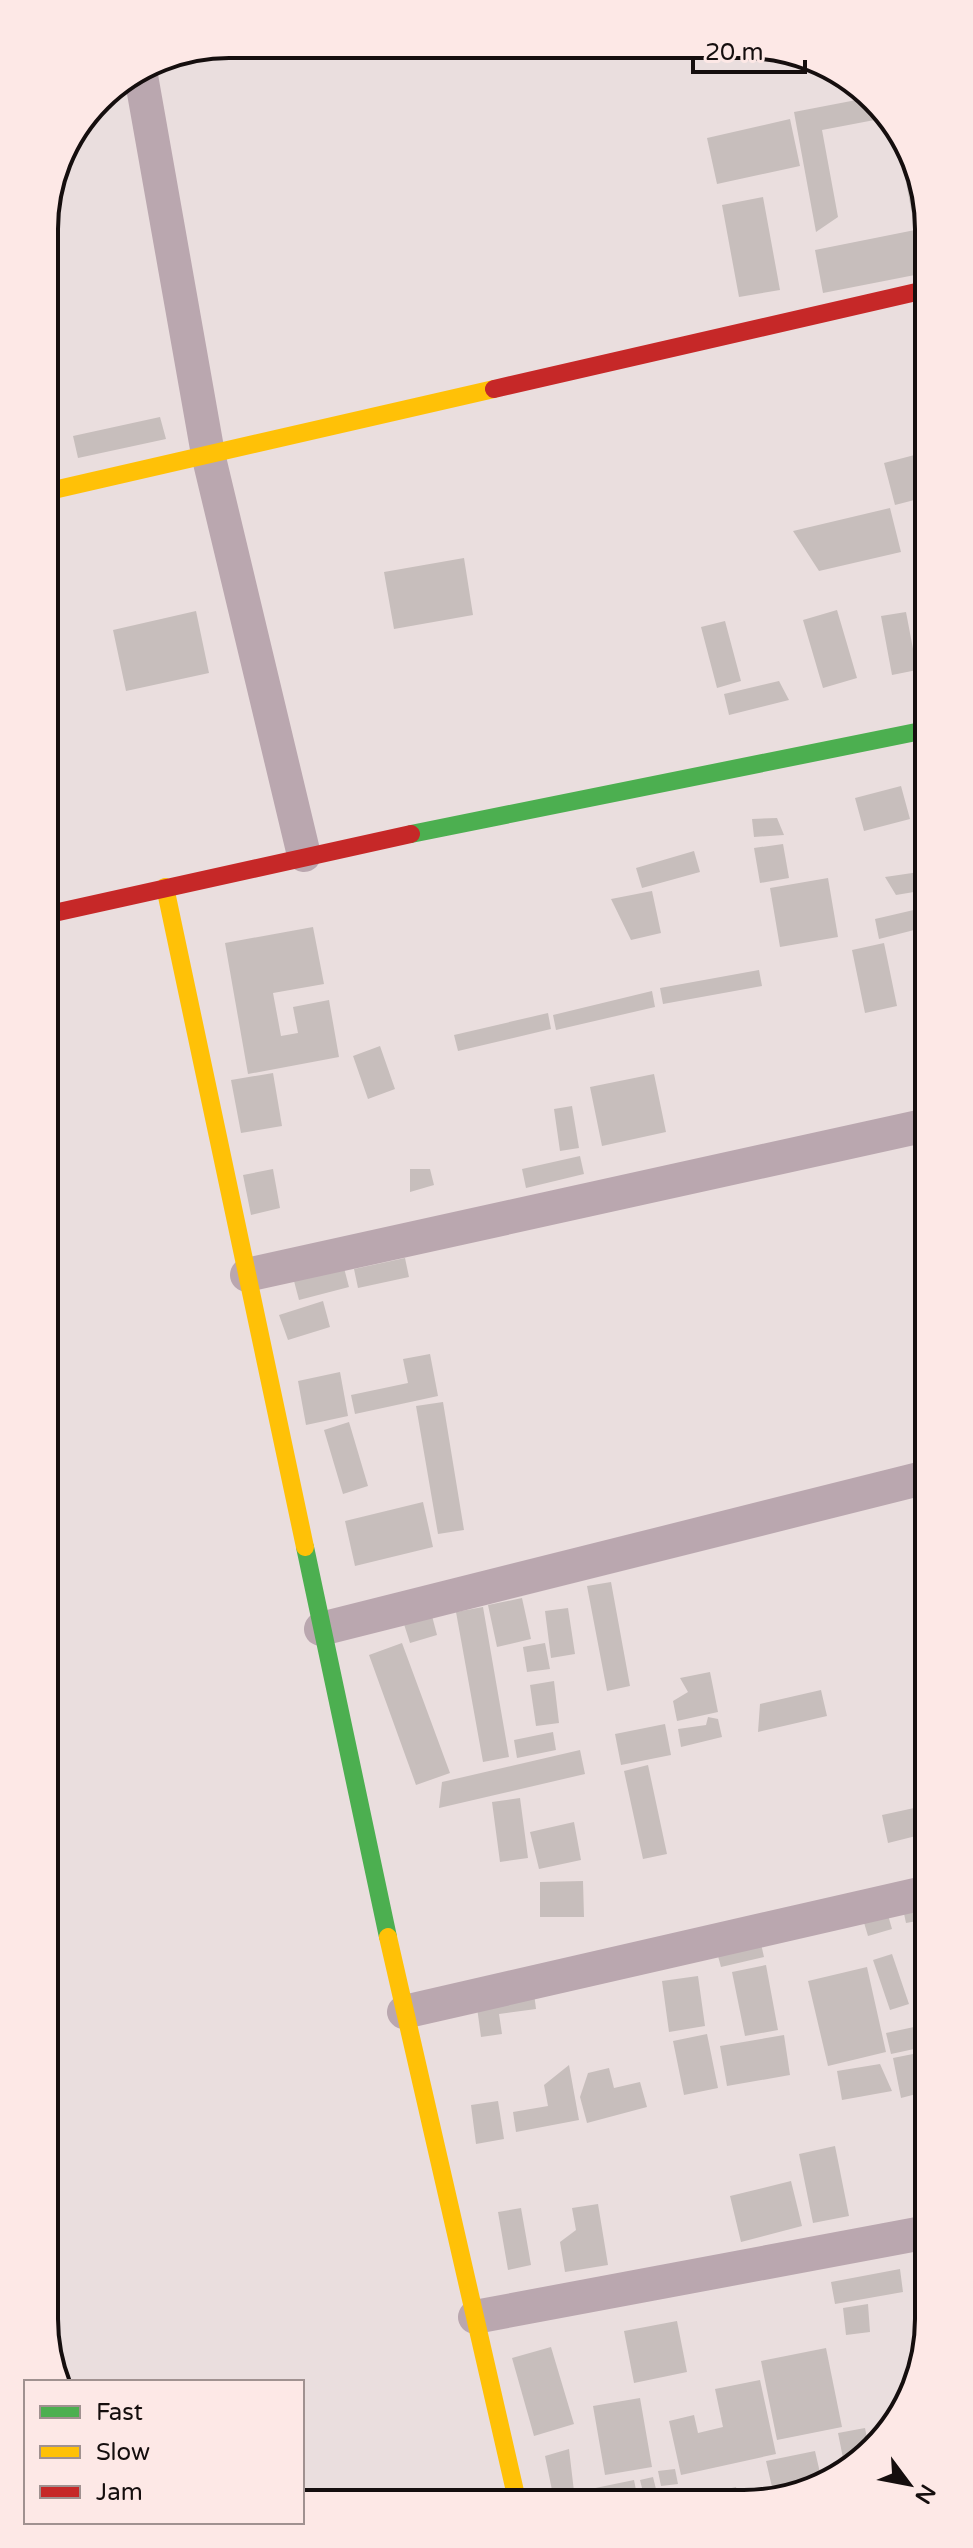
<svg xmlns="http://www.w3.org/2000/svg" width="973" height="2548" viewBox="0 0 973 2548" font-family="'Varela Round',sans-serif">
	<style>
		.building { fill: #c7bebc }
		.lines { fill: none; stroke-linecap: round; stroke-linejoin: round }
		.street { stroke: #baa7af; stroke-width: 34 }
		.fast { stroke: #4caf50; stroke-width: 18 }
		.slow { stroke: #ffc107; stroke-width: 18 }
		.jam { stroke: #c62828; stroke-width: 18 }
		.rim { fill: none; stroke: #150e0e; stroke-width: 4 }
	</style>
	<rect width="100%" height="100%" fill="#eadede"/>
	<path class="building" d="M872 97 885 118 822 130 838 217 816 232 794 112Z
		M790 119 800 166 717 184 707 138Z
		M899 145 925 193V273L823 293 815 250 915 230Z
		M763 197 780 290 739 297 722 205Z
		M45 366 58 425 45 428Z
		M160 417 166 439 78 458 73 436Z
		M926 452V497L895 505 884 463Z
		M890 508 901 552 819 571 793 531Z
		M464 558 473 615 394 629 384 572Z
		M837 610 857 678 823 688 803 620Z
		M196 611 209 673 126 691 113 630Z
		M906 612 917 670 892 675 881 616Z
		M725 621 741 681 717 688 701 627Z
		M779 681 789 700 729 715 724 694Z
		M901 786 910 819 864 831 855 798Z
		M777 818 784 835 754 837 752 819Z
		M783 844 789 878 760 883 754 848Z
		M694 851 700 872 642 888 636 868Z
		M926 871V890L896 895 885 877Z
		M828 878 838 937 780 947 770 888Z
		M652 891 661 933 631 940 611 899Z
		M918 909 922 928 879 939 875 919Z
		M313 927 324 984 273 993 281 1036 298 1033 293 1007 329 1000 339 1057 248 1074 225 943Z
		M884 943 897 1006 865 1013 852 950Z
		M759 970 762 986 663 1004 660 988Z
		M652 991 655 1007 556 1030 553 1015Z
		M548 1013 551 1029 458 1051 454 1035Z
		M380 1046 395 1089 368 1099 353 1056Z
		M273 1073 282 1126 241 1133 231 1080Z
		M654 1074 666 1132 602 1146 590 1087Z
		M572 1106 579 1148 560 1151 554 1109Z
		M580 1156 584 1174 526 1188 522 1169Z
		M273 1169 280 1208 251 1215 243 1175Z
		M410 1169H430L434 1185 410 1192Z
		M405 1258 409 1277 358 1288 354 1269Z
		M344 1268 349 1287 299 1300 294 1281Z
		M323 1301 330 1327 288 1340 279 1315Z
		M430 1354 438 1396 355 1414 351 1395 408 1383 403 1359Z
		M340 1372 348 1416 306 1425 298 1381Z
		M443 1402 464 1530 438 1534 416 1406Z
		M349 1422 368 1486 343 1494 324 1430Z
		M423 1502 433 1547 355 1566 345 1521Z
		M611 1582 630 1686 607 1691 587 1586Z
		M522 1598 531 1639 497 1647 488 1605Z
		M483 1607 509 1757 483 1762 456 1612Z
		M568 1608 575 1654 551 1658 545 1611Z
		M431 1612 437 1635 410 1643 403 1621Z
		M402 1643 450 1773 416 1785 369 1655Z
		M545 1643 550 1669 527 1672 523 1647Z
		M710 1672 718 1712 677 1721 673 1701 688 1692 680 1678Z
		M554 1681 559 1723 536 1726 530 1685Z
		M821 1690 827 1716 758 1732 760 1704Z
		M708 1717 718 1719 722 1737 681 1747 678 1729 706 1725Z
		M665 1724 671 1755 621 1765 615 1734Z
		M553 1732 556 1750 517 1758 514 1740Z
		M580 1750 585 1774 439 1808 442 1782Z
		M648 1765 667 1854 643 1859 624 1771Z
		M520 1798 528 1858 500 1862 492 1802Z
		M928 1805V1833L888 1843 882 1815Z
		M574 1822 581 1860 539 1869 530 1832Z
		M583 1881 584 1917H540V1882Z
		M928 1898V1919L906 1923 902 1904Z
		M886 1908 892 1929 868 1936 862 1916Z
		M759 1935 764 1957 721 1967 715 1945Z
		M892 1954 909 2004 890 2010 873 1960Z
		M766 1965 778 2030 745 2036 732 1972Z
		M867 1967 886 2052 828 2066 808 1981Z
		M698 1976 705 2026 669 2032 662 1981Z
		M534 1993 536 2009 499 2014 502 2034 481 2037 476 2000Z
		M928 2024V2046L891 2054 886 2033Z
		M707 2034 718 2088 684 2095 673 2041Z
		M784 2035 790 2075 727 2086 720 2046Z
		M928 2051V2091L901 2098 893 2058Z
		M880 2064 892 2091 842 2100 837 2071Z
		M569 2065 579 2120 516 2132 513 2112 548 2106 544 2085Z
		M609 2068 614 2088 640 2082 647 2107 587 2123 580 2097 588 2073Z
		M498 2101 504 2139 476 2144 471 2105Z
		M835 2146 849 2216 813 2223 799 2154Z
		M928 2159V2195L924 2196 916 2162Z
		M791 2181 802 2226 741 2242 730 2196Z
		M598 2204 608 2265 565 2272 560 2242 576 2230 572 2208Z
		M521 2208 531 2265 508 2270 498 2212Z
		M900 2269 903 2292 835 2304 831 2282Z
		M868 2304 870 2332 846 2335 843 2308Z
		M929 2307V2330L924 2342 918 2309Z
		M677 2321 687 2372 634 2383 624 2331Z
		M551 2347 574 2424 534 2436 512 2358Z
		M826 2348 842 2427 777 2440 761 2361Z
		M760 2380 776 2454 681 2475 669 2421 694 2415 698 2433 723 2427 715 2389Z
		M640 2398 652 2467 605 2475 593 2406Z
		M865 2428 869 2449 844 2463 838 2433Z
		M569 2449 575 2500H554L545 2456Z
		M815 2451 821 2477 775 2500 766 2461Z
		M675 2469 678 2484 661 2486 658 2471Z
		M653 2477 656 2489 643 2492 640 2480Z
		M634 2480 638 2500H578L576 2492Z
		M736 2487 739 2500H683V2499Z"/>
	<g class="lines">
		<path class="street" d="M140 70 208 454 304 855
			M247 1275 927 1125
			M321 1629 927 1477
			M404 2012 928 1892
			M475 2317 928 2232"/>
		<path class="fast" d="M411 834 926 730
			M305 1547 388 1937"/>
		<path class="slow" d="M45 492 494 389
			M165 887 305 1547
			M388 1937 517 2500"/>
		<path class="jam" d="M494 389 925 290
			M45 915 411 834"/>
	</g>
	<path d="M0 0H973V2548H0ZM229 58H744A171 171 0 0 1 915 229V2319A171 171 0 0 1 744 2490H229A171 171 0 0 1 58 2319V229A171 171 0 0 1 229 58Z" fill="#fde8e6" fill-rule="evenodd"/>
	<path class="rim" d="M229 58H744A171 171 0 0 1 915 229V2319A171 171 0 0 1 744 2490H229A171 171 0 0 1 58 2319V229A171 171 0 0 1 229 58Z"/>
	<rect x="24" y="2380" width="280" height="144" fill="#fde8e6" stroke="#a09190" stroke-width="2"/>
	<rect x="40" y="2406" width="40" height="12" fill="#4caf50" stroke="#a09190" stroke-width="2"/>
	<text x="96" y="2420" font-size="24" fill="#150e0e">Fast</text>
	<rect x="40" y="2446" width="40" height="12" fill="#ffc107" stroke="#a09190" stroke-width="2"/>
	<text x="96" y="2460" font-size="24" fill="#150e0e">Slow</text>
	<rect x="40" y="2486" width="40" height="12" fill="#c62828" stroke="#a09190" stroke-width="2"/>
	<text x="96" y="2500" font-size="24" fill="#150e0e">Jam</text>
	<g transform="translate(909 2484) rotate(122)" stroke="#fde8e6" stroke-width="6" paint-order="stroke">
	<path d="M0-6L14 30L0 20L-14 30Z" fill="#150e0e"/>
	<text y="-12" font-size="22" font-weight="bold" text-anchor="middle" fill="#150e0e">N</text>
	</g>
	<path d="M693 60v12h112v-12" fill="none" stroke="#150e0e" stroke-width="4"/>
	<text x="705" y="60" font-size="24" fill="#150e0e" stroke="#fde8e6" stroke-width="6" paint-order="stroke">20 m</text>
</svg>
